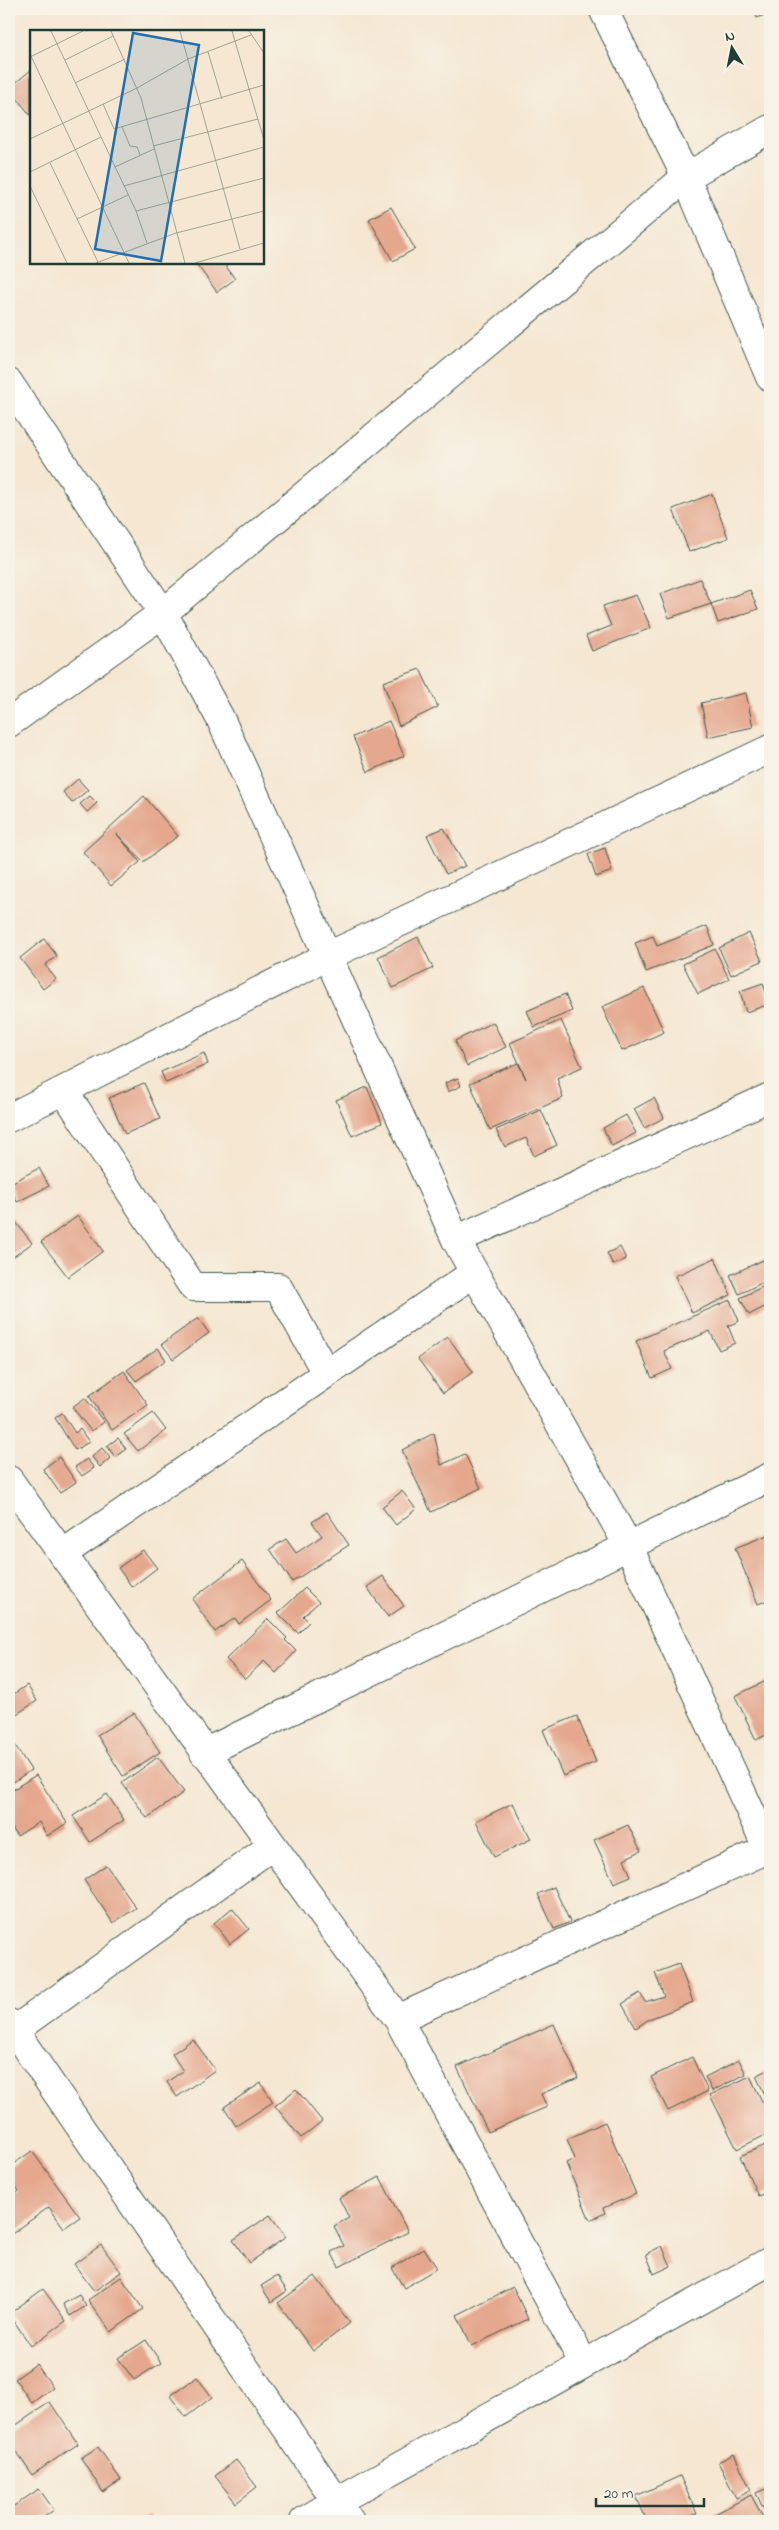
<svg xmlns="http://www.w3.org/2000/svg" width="779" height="2530" viewBox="0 0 779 2530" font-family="'Indie Flower',sans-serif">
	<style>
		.building { fill: #e5a88e }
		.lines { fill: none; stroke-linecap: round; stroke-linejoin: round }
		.minor-casing { stroke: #3f564c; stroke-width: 30 }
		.minor { stroke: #fff; stroke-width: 28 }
		.inset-road { fill: none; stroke: #9fa393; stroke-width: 1 }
		.view { fill: #1f6fb2; fill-opacity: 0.15; stroke: #1f6fb2; stroke-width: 2.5 }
		.inset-edge { fill: none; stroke: #1f3d34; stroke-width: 2.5 }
	</style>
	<rect width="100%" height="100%" fill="#f7f3e8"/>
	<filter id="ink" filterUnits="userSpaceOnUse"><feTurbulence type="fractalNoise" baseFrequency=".02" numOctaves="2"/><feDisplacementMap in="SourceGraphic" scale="10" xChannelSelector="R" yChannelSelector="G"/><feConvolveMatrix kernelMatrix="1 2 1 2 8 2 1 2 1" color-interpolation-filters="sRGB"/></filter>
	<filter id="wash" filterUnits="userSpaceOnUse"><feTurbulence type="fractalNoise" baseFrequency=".0096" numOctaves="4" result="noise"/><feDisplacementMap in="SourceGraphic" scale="20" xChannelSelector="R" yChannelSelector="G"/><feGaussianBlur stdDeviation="1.12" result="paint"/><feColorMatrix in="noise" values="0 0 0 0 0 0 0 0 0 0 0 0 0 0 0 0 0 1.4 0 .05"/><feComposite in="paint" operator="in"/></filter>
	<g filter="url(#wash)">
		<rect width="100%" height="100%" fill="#f5e7d2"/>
		<g id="blocks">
			<path class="building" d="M753 9H770V13L757 18Z
				M31 70V116L9 88Z
				M391 207 415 249 393 261 369 219Z
				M195 262H223L235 279 217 292Z
				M712 494 728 538 689 552 673 509Z
				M700 579 711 604 669 618 660 594Z
				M750 590 758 609 718 623 711 604Z
				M636 595 651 628 592 651 586 636 611 626 603 606Z
				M420 669 438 707 399 726 383 682Z
				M746 693 753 727 708 737 701 703Z
				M389 721 404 756 368 772 353 737Z
				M78 779 88 790 72 803 63 792Z
				M90 796 97 803 87 812 80 804Z
				M144 796 178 836 143 862 117 834 140 862 111 886 83 852Z
				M444 828 465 866 446 874 427 835Z
				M605 848 612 871 596 877 588 854Z
				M707 926 714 945 646 972 635 943 653 936 657 946Z
				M749 933 762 961 731 975 719 948Z
				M418 937 433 968 393 988 378 957Z
				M44 939 57 956 45 965 56 979 43 989 20 958Z
				M715 949 729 979 698 994 683 964Z
				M763 983 770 1004 746 1012 740 991Z
				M644 988 664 1032 622 1051 602 1007Z
				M565 994 572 1011 534 1027 527 1011Z
				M561 1020 582 1067 557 1078 563 1098 490 1130 470 1083 518 1063 526 1079 510 1043Z
				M493 1022 506 1047 467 1066 455 1041Z
				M204 1053 208 1064 166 1083 161 1072Z
				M458 1078 461 1086 448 1092 445 1083Z
				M144 1083 160 1119 125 1134 109 1098Z
				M367 1087 382 1123 352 1136 336 1100Z
				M654 1098 664 1118 644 1128 634 1109Z
				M541 1110 557 1145 534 1156 526 1138 505 1147 496 1130Z
				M626 1115 636 1133 612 1146 603 1128Z
				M39 1168 49 1186 17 1202 9 1184Z
				M9 1213 32 1243 9 1260Z
				M78 1216 103 1251 68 1277 41 1242Z
				M620 1247 626 1259 613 1265 607 1253Z
				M770 1257V1279L739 1294 730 1275Z
				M715 1258 731 1295 692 1313 675 1276Z
				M770 1283V1304L749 1315 740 1298Z
				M730 1300 739 1321 728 1326 735 1343 719 1350 710 1331 664 1351 672 1369 652 1378 636 1341Z
				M198 1318 209 1333 173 1359 162 1344Z
				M448 1337 473 1372 443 1393 418 1359Z
				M158 1348 166 1360 136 1381 127 1370Z
				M124 1371 148 1405 112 1430 89 1396Z
				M85 1398 104 1422 91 1431 72 1407Z
				M62 1413 75 1433 80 1429 89 1442 75 1450 55 1418Z
				M153 1413 166 1430 138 1451 124 1434Z
				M434 1433 441 1465 465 1454 481 1488 431 1512 402 1450Z
				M118 1438 126 1449 115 1457 107 1446Z
				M102 1448 110 1458 100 1467 92 1457Z
				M59 1457 76 1482 60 1493 43 1469Z
				M87 1459 94 1468 82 1476 75 1467Z
				M402 1491 416 1509 396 1525 382 1507Z
				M327 1512 349 1545 292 1582 270 1549 286 1539 296 1553 322 1536 312 1522Z
				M770 1534V1599L758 1604 735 1548Z
				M143 1550 157 1568 132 1587 118 1568Z
				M242 1561 271 1600 239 1624 235 1618 215 1632 192 1599Z
				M383 1576 404 1606 388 1617 367 1587Z
				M305 1588 319 1602 303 1616 309 1622 298 1633 278 1613Z
				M268 1619 287 1638 285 1640 296 1651 276 1673 264 1661 245 1679 226 1659Z
				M770 1679V1733L756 1740 735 1696Z
				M27 1685 37 1701 9 1719V1697Z
				M134 1713 160 1752 123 1776 97 1735Z
				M577 1716 596 1762 563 1776 543 1730Z
				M9 1736 31 1770 9 1785Z
				M158 1757 184 1792 147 1818 122 1783Z
				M36 1775 67 1823 47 1836 39 1822 17 1836 9 1823V1792Z
				M107 1794 124 1820 90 1842 73 1816Z
				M513 1803 531 1839 494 1857 476 1821Z
				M628 1825 641 1851 624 1859 631 1876 614 1883 594 1840Z
				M106 1865 136 1908 113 1923 84 1880Z
				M554 1887 570 1922 554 1929 538 1894Z
				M232 1908 249 1929 230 1944 214 1923Z
				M679 1964 693 2002 649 2019 636 2028 622 2004 640 1993 645 2002 664 1996 655 1973Z
				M554 2024 578 2078 541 2094 547 2107 488 2132 457 2067Z
				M193 2039 215 2070 177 2097 167 2082 183 2071 172 2054Z
				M692 2057 708 2091 668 2111 651 2077Z
				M739 2060 746 2074 712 2091 705 2077Z
				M770 2069V2103H769L756 2076Z
				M750 2076 770 2118V2133L737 2149 710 2095Z
				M261 2083 273 2102 236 2126 224 2107Z
				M296 2089 322 2121 301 2138 275 2106Z
				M605 2122 636 2194 603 2208 605 2213 590 2220 566 2163 575 2159 567 2139Z
				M770 2143V2191L758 2196 740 2156Z
				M32 2151 80 2217 64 2228 49 2207 9 2236V2198L19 2191 9 2176V2167Z
				M380 2177 408 2232 339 2267 331 2252 344 2246 334 2226 349 2218 339 2198Z
				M270 2215 286 2237 249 2263 233 2240Z
				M101 2245 121 2272 94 2291 74 2264Z
				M662 2246 671 2266 654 2274 646 2254Z
				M424 2248 437 2268 404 2288 392 2268Z
				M277 2276 287 2291 271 2302 261 2286Z
				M315 2276 350 2323 313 2351 278 2303Z
				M121 2277 143 2309 111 2332 88 2300Z
				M513 2287 528 2319 472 2346 457 2315Z
				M43 2289 66 2321 31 2346 9 2314Z
				M79 2295 86 2306 70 2316 63 2304Z
				M146 2340 161 2363 134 2380 118 2358Z
				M36 2364 53 2387 32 2403 15 2379Z
				M197 2377 212 2397 186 2417 170 2396Z
				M50 2402 78 2444 32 2475 9 2441V2430Z
				M98 2447 121 2480 103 2492 81 2458Z
				M734 2454 751 2490 736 2498 718 2462Z
				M236 2460 257 2487 236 2503 215 2476Z
				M680 2476 697 2514 679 2521H647L636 2496Z
				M770 2487V2521H769L756 2493Z
				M39 2489 54 2510 38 2521H9V2509Z
				M751 2495 765 2521H714L711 2516Z
				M147 2516 151 2521H139Z"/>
		</g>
	</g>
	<g filter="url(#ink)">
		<use href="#blocks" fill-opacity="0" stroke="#3f564c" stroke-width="1"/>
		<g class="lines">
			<defs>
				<path id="minor" d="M603 9 686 177 770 377
					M9 383 163 613 220 718 456 1240 628 1545 770 1854
					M9 723 163 613 686 177 770 129
					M64 1091 193 1287H278L326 1373
					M9 1118 328 956 770 749
					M456 1240 770 1097
					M9 1480 398 2019 584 2364
					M62 1554 474 1273
					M204 1753 770 1477
					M398 2019 770 1848
					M9 2023 350 2521
					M9 2034 272 1846
					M304 2521 337 2501 770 2261"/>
			</defs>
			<use href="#minor" class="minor-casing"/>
			<use href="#minor" class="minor"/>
		</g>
	</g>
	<g transform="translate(30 30)">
		<rect width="234" height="234" fill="#f5e7d2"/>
		<path class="inset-road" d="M21 1 106 181 117 213M81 1 111 68 155 233M150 1 210 219M202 1 234 110M219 1 234 23M178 22 192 69M0 24 99 233M0 27 53 1M35 30 83 6M45 53 95 29M73 74 84 99 234 55M92 97 100 116 107 117 110 125M0 109 107 58 158 29 221 5M123 116 228 89M20 133 68 232M85 137 124 119M0 142 71 107M0 156 37 233M94 156 234 117M106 181 234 148M47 189 98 165M66 233 146 203 234 181M165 233 234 213"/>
		<path class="view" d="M103 3 169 15 131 231 65 219Z"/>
		<rect width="234" height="234" class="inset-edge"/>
	</g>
	<rect width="779" height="2530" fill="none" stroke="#f7f3e8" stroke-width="30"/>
	<g transform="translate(732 48) rotate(350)" stroke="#f7f3e8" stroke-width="4" paint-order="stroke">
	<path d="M0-4L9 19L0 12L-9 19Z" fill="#1f3d34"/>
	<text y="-8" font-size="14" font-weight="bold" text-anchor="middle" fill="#1f3d34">N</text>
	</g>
	<path d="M596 2498v8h108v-8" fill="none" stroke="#1f3d34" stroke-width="2.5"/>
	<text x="604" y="2498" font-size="15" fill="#1f3d34" stroke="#f7f3e8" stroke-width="4" paint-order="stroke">20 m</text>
</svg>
